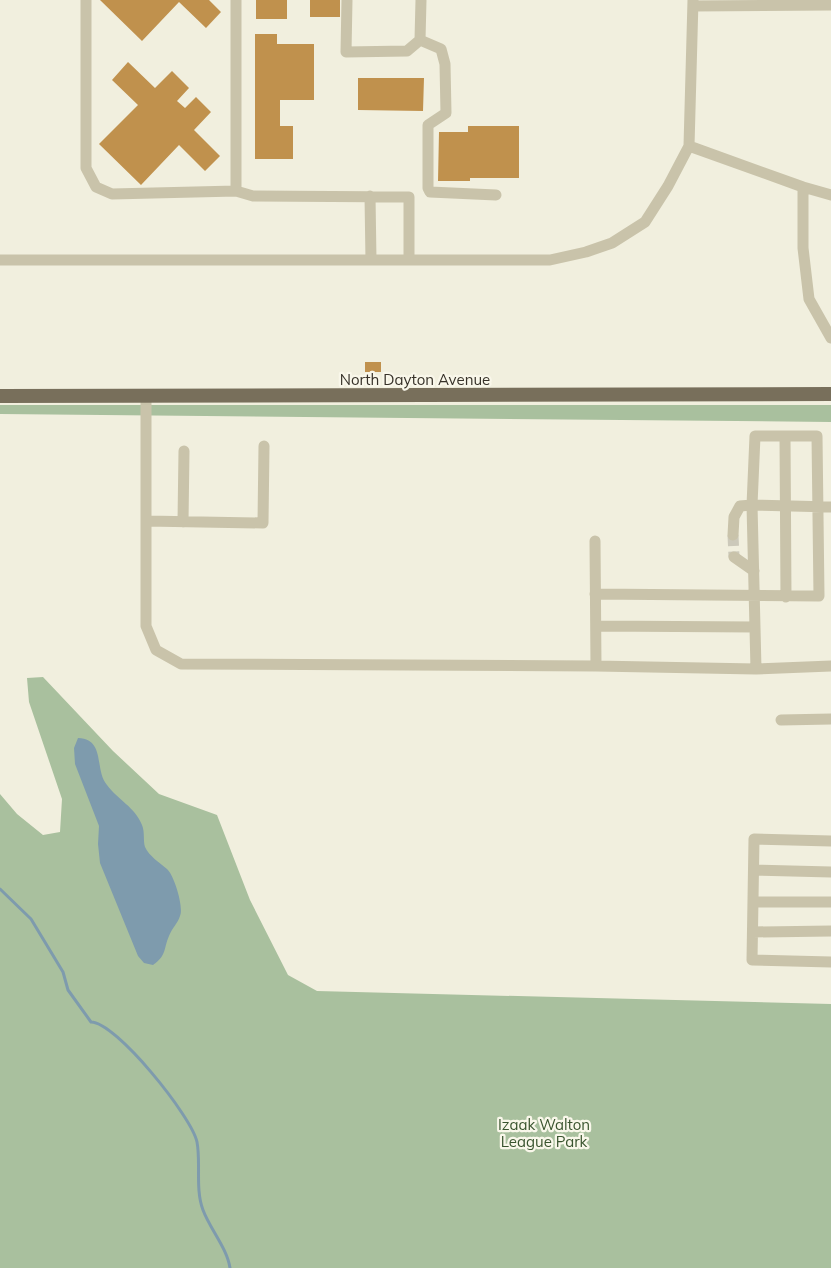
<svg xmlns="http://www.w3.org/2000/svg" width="831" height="1268" viewBox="0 0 831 1268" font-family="Mulish,sans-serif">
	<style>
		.green { fill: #a9c09e }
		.water { fill: #7e9bad }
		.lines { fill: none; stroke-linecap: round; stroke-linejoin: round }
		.stream { stroke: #7e9bad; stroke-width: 3 }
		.building { fill: #c0914d }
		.minor-tunnel { stroke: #ccc9ba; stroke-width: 11; stroke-dasharray: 11 5.5; stroke-linecap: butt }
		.minor { stroke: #c9c3aa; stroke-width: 11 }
		.major { stroke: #786f5b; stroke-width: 14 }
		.labels { text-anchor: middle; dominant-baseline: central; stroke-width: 4.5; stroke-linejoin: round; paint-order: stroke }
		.street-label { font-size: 15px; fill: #373229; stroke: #f9f7ea }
		.park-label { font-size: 15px; fill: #39542e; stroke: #f9f7ea }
	</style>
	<rect width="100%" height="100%" fill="#f1efde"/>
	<path class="green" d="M0 405H831V422L0 414Z
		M43 677 113 751 159 794 217 815 250 900 288 975 317 991 831 1004V1268H0V794L17 814 43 835 60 832 62 799 29 702 27 678Z"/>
	<path class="water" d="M78 738C106 739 94 770 107 785 118 800 135 807 142 825 145 832 143 841 145 847 149 856 160 863 167 869 174 875 184 907 180 916 178 923 172 928 169 936 163 950 167 955 153 965L144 963 138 956 100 863 98 844 99 826 75 764 74 748Z"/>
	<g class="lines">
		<path class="stream" d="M0 889 31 919 63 972 68 990 91 1022C116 1022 192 1117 197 1142 201 1163 195 1189 203 1210 210 1229 227 1248 230 1268"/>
	</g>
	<path class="building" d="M100 0H209L221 12 206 28 179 2 142 41Z
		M256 0H287V19H256Z
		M310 0H340V17H310Z
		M255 34H277V44H314V100H280V126H293V159H255Z
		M128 62 155 88 172 71 189 88 177 101 185 108 196 97 211 112 194 130 220 156 205 171 179 145 141 185 99 144 138 105 112 80Z
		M358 78H424L423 111 358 110Z
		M468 126H519V178H470V181H438L439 132H468Z
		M365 362H381V372H365Z"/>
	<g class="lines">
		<path class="minor-tunnel" d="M733 535 734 557"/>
		<path class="minor" d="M86 0V168L96 187 112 194 236 191 253 196 409 197V260
			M347 0 346 52 407 51 420 40 421 0
			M693 6 831 5
			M420 40 441 49 445 64 446 113 428 125V188L430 192 496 195
			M689 146 803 187 831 195
			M803 187V248L809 299 831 338
			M236 191V0
			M370 196 371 260
			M0 260H550L586 252 612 243 645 222 668 186 689 146 693 0
			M146 396V626L156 650 181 664 596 666 756 669 752 505 831 507
			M785 436 786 597
			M147 521 263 523 264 446
			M183 522 184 451
			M595 541 596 666
			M734 557 754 571
			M595 594 819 596 817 436H755L752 505 740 506 734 517 733 535
			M596 626 755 627
			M756 669 831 666
			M781 720 831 719
			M831 841 754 839 752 960 831 962
			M754 870 831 872
			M753 902H831
			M753 932 831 931"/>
		<path class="major" d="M0 396 831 394"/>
	</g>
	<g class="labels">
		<g class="street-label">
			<text x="415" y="379">North Dayton Avenue</text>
		</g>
		<g class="park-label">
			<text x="544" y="1124">Izaak Walton<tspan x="544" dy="17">League Park</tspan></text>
		</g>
	</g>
</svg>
